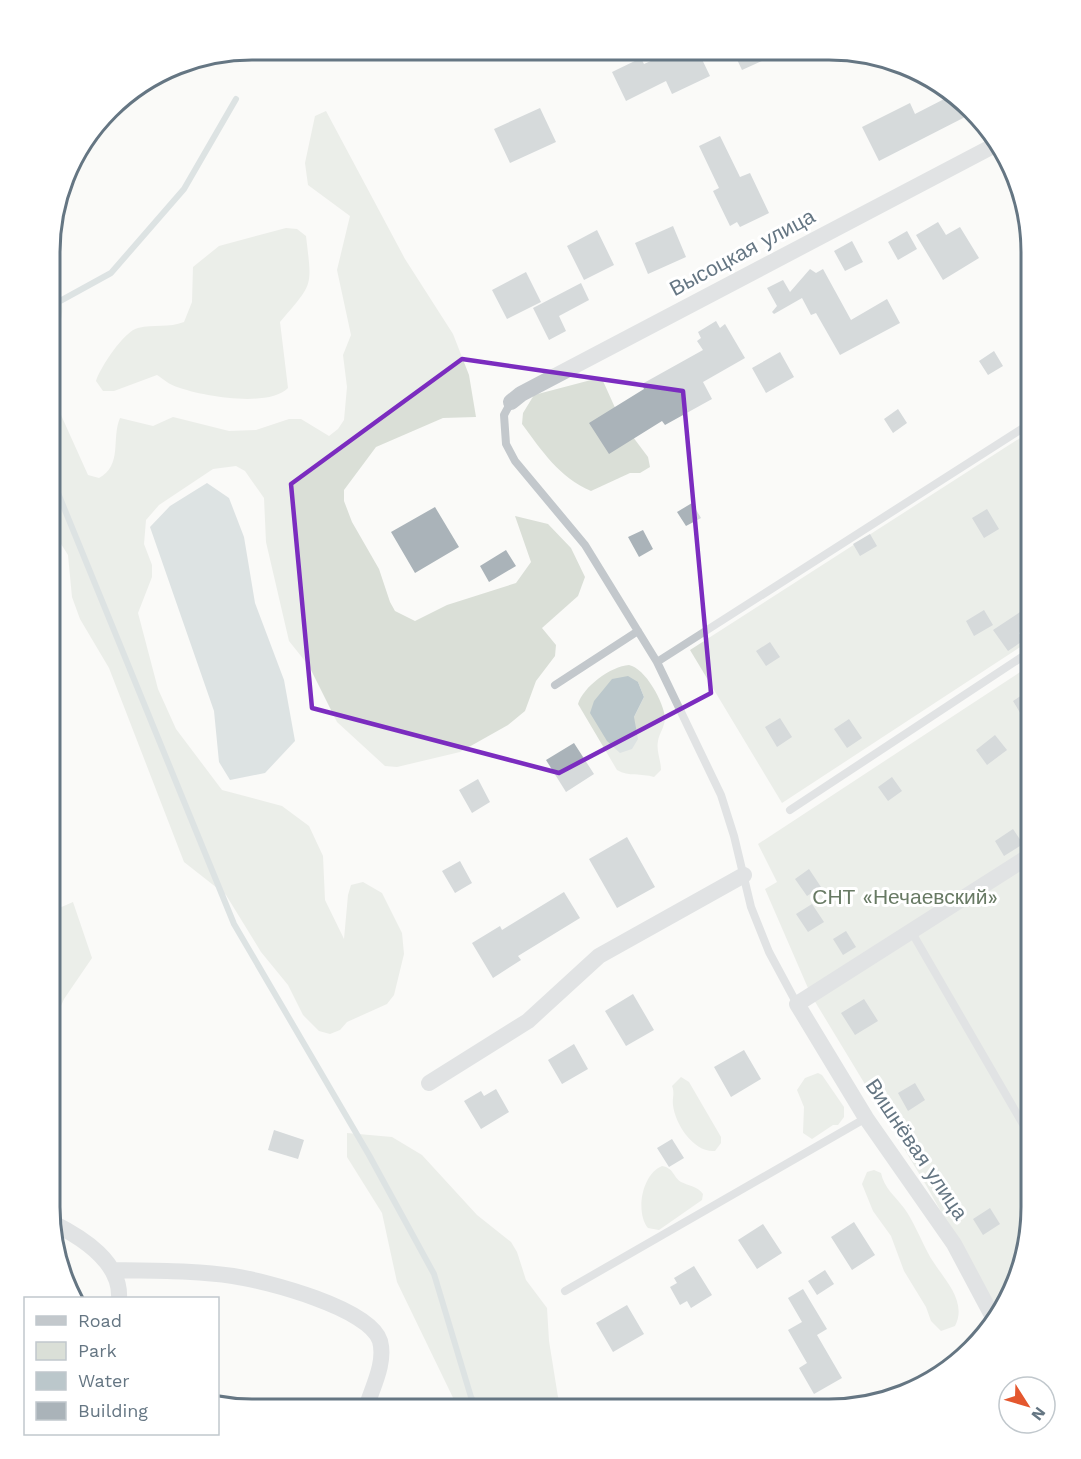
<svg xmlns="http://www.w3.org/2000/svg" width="1081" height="1459" viewBox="0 0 1081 1459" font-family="'Work Sans',sans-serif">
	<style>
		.green { fill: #dadfd7; fill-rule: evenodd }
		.water { fill: #bbc7cb }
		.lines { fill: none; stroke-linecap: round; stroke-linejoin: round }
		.stream { stroke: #bbc7cb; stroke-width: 6 }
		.building { fill: #aab3b9 }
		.service { stroke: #c3c8cc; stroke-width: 8 }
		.minor { stroke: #c3c8cc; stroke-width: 16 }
		.marked { fill: none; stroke: #7b2cbf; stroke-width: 4.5; stroke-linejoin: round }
		.labels { text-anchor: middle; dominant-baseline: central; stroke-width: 6; stroke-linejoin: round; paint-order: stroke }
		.street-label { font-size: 21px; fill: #657683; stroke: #fff }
		.park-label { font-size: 21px; fill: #687a64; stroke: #fff }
		.rim { fill: none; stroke: #657683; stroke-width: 3 }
	</style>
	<rect width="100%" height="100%" fill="#fafaf8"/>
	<path class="green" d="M326 111 405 259 453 334 469 375 476 417 443 418 376 447 344 490V501L352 522 379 569 390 602 395 611 415 621 447 605 516 583 531 562 515 516 548 524 571 548 585 577 578 596 542 628 556 645 555 656 536 681 525 711 508 725 460 752 397 767 385 766 337 722 309 666 289 641 266 542 264 498 245 471 236 466 213 469 159 505 146 520 144 544 152 565V577L138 613 158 689 176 729 222 790 282 806 309 826 323 856 325 900 344 939 348 895 351 885 363 882 382 893 402 933 404 954 394 995 387 1004 347 1022 340 1030 330 1034 319 1031 303 1015 288 985 261 952 226 895 184 862 109 668 80 619 72 597 68 555 56 536 51 520V415H61L88 475 99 478C123 465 111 439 120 418L153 426 173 417 229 431 256 430 289 419H301L329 436 338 429 344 420 347 387 343 355 351 335 337 270 350 216 308 185 305 163 315 116Z
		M286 228 297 229 306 236C312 288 314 282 280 322L288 388C268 408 202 396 177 387 170 385 163 379 157 375L114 391H103L96 381C100 368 124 331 138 328 154 324 169 328 184 322L192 302 193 267 219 246Z
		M51 273C65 296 67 319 51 340Z
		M591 380 603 381 621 421 648 457 650 467 640 473H630L591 491C559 477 542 451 522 424L523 413 534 395Z
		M1031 431V640L782 803 690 650Z
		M629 665C645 668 664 702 665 718 665 726 659 734 658 741 656 751 661 760 661 770L654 777C641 773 629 777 617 770L578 704C583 687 611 666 629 665ZM638 682 644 697 634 717Z
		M1031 665V1220L999 1315 926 1185 811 995 765 889 777 882 758 844Z
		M73 902 92 958 64 999 53 1024 50 1026V912Z
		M818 1073 822 1075 844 1107V1117L838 1125H833L812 1139 803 1133 804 1107 797 1090 805 1078Z
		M681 1077 689 1082 721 1137V1143L715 1151C694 1153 675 1124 673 1105 672 1098 675 1093 672 1086Z
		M347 1133 392 1137 422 1155 477 1215 511 1242 517 1252 526 1280 547 1308 549 1341 558 1397 563 1409 458 1408 397 1282 382 1213 347 1157Z
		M662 1166C674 1168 673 1177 681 1182 689 1186 697 1186 703 1194L702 1200 659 1230 648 1228C635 1212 642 1174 662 1166Z
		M874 1170 881 1173C884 1188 895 1196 904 1208 914 1222 920 1238 928 1253 939 1275 969 1299 955 1326L941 1331 931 1321 926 1307 904 1271 891 1236 873 1211 862 1184 867 1172Z"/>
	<path class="water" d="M207 483 229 498 244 537 255 603 284 680 295 741 265 773 230 780 219 762 214 711 150 527 170 506Z
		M628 676 638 682 644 697 634 717 638 739 632 749 620 753 607 741 590 713 594 701 612 679Z"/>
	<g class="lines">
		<path class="stream" d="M51 306 111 273 184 189 236 99
			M51 476 234 924 369 1155 434 1274 471 1397 478 1409"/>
	</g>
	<path class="building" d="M673 51H698L710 76 672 94 666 81 626 101 612 72 641 58 644 64Z
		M733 51H784L742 70Z
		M952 95 969 115 879 161 862 127 910 103 915 114Z
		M540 108 556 142 510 163 494 129Z
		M720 136 740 177 750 173 769 213 740 227 737 222 730 226 713 191 719 188 699 146Z
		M938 222 946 235 960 227 979 258 943 280 916 235Z
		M673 226 686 257 648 274 635 243Z
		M597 230 614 265 584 280 567 246Z
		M907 231 917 249 898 260 888 242Z
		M852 241 863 262 845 271 834 251Z
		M810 269 816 273 823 269 851 320 887 299 900 323 840 355 816 313 811 315 802 298 774 314 772 312 777 306 767 288 783 280 790 292Z
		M526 272 541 302 507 319 492 290Z
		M581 283 589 300 559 316 566 331 549 340 533 308Z
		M716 321 720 328 725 324 745 358 703 382 712 399 665 425 662 421 609 454 589 423 644 389 642 384 703 350 697 341 701 338 698 332Z
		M994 351 1003 366 988 375 979 361Z
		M780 352 794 377 766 393 752 368Z
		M898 409 907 423 893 433 884 419Z
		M692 503 701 518 686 526 677 512Z
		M435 507 459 547 415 573 391 532Z
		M987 509 999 529 984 538 972 518Z
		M643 530 653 549 639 557 628 537Z
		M870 534 877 546 860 556 853 544Z
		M506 550 516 566 489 582 480 566Z
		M1031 605V625L1019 633 1024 640 1008 651 993 630Z
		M984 610 993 625 974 636 966 621Z
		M770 642 780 657 766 666 756 651Z
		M1031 689V731L1013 701Z
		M780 718 792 737 777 747 765 727Z
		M849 719 862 738 847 748 834 729Z
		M995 735 1007 750 987 765 976 750Z
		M574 743 594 774 566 792 546 760Z
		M892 777 902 791 888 801 878 787Z
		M478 779 490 802 472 813 459 790Z
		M1013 829 1023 844 1004 856 995 841Z
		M627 837 655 887 617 908 589 859Z
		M460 861 472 883 455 893 442 871Z
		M809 869 821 887 807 896 795 879Z
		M564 892 580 918 518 956 521 960 493 978 472 943 500 926 502 930Z
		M812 904 824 922 808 932 796 914Z
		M846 931 856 947 843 955 833 939Z
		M633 994 654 1030 626 1046 605 1011Z
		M864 999 878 1021 855 1035 841 1013Z
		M574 1044 588 1069 562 1084 548 1060Z
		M744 1050 761 1079 731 1097 714 1067Z
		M915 1083 925 1100 908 1111 898 1093Z
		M496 1089 509 1112 481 1129 464 1101 481 1091 484 1096Z
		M274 1130 304 1140 298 1159 268 1150Z
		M672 1139 684 1158 669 1167 657 1148Z
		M990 1208 1000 1224 983 1235 973 1219Z
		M854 1222 875 1255 852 1270 831 1237Z
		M763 1224 782 1253 757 1269 738 1240Z
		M694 1266 712 1295 691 1308 687 1301 680 1305 670 1287 677 1283 674 1278Z
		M825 1270 834 1284 817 1295 808 1281Z
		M803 1289 827 1329 817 1335 842 1378 814 1394 799 1368 807 1363 788 1330 802 1322 788 1298Z
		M627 1305 644 1334 613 1352 596 1323Z"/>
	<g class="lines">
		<path class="service" d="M511 402 504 415 506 444 515 461 585 545 657 662 721 795 734 836 751 907 769 952 797 1004
			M657 662 1031 423
			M555 685 638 631
			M790 810 1031 651
			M911 931 1031 1138
			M565 1291 866 1118"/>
		<path class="minor" d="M511 402 521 394 995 145
			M429 1083 528 1021 599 956 744 875
			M53 1223C83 1238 121 1262 119 1298
			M113 1270C153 1271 194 1270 233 1276 266 1281 370 1308 380 1341 386 1363 372 1388 366 1408
			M995 1321 954 1244 866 1118 797 1004 1031 855"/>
	</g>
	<path d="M0 0H1081V1459H0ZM462 359 683 391 711 693 559 773 312 708 291 484Z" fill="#fafaf8" fill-opacity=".55" fill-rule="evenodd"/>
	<path class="marked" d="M462 359 683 391 711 693 559 773 312 708 291 484Z"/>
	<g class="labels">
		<g class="street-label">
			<text transform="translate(742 252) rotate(-28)">Высоцкая улица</text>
			<text transform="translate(917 1149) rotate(56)">Вишнёвая улица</text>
		</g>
		<g class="park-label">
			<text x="905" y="896">СНТ «Нечаевский»</text>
		</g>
	</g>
	<path d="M0 0H1081V1459H0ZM252 60H829A192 192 0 0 1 1021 252V1207A192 192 0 0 1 829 1399H252A192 192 0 0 1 60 1207V252A192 192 0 0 1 252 60Z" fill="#fff" fill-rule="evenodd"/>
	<path class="rim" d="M252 60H829A192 192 0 0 1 1021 252V1207A192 192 0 0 1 829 1399H252A192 192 0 0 1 60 1207V252A192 192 0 0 1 252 60Z"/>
	<rect x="24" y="1297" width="195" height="138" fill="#ffffff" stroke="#c1c8cd" stroke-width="1.5"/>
	<rect x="36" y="1316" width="30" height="9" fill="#c3c8cc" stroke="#c1c8cd" stroke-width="1.5"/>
	<text x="78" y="1327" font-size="18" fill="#657683">Road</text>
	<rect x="36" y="1342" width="30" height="18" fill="#dadfd7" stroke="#c1c8cd" stroke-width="1.5"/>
	<text x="78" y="1357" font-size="18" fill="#657683">Park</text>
	<rect x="36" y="1372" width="30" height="18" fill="#bbc7cb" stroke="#c1c8cd" stroke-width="1.5"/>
	<text x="78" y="1387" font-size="18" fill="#657683">Water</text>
	<rect x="36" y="1402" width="30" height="18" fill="#aab3b9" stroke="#c1c8cd" stroke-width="1.5"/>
	<text x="78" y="1417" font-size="18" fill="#657683">Building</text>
	<g transform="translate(1027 1405) rotate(127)"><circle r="28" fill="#ffffff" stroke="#c1c8cd" stroke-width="1.5"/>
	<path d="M0-4.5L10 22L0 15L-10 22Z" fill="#e4572e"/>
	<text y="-9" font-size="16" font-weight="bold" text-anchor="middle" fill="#657683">N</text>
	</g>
</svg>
